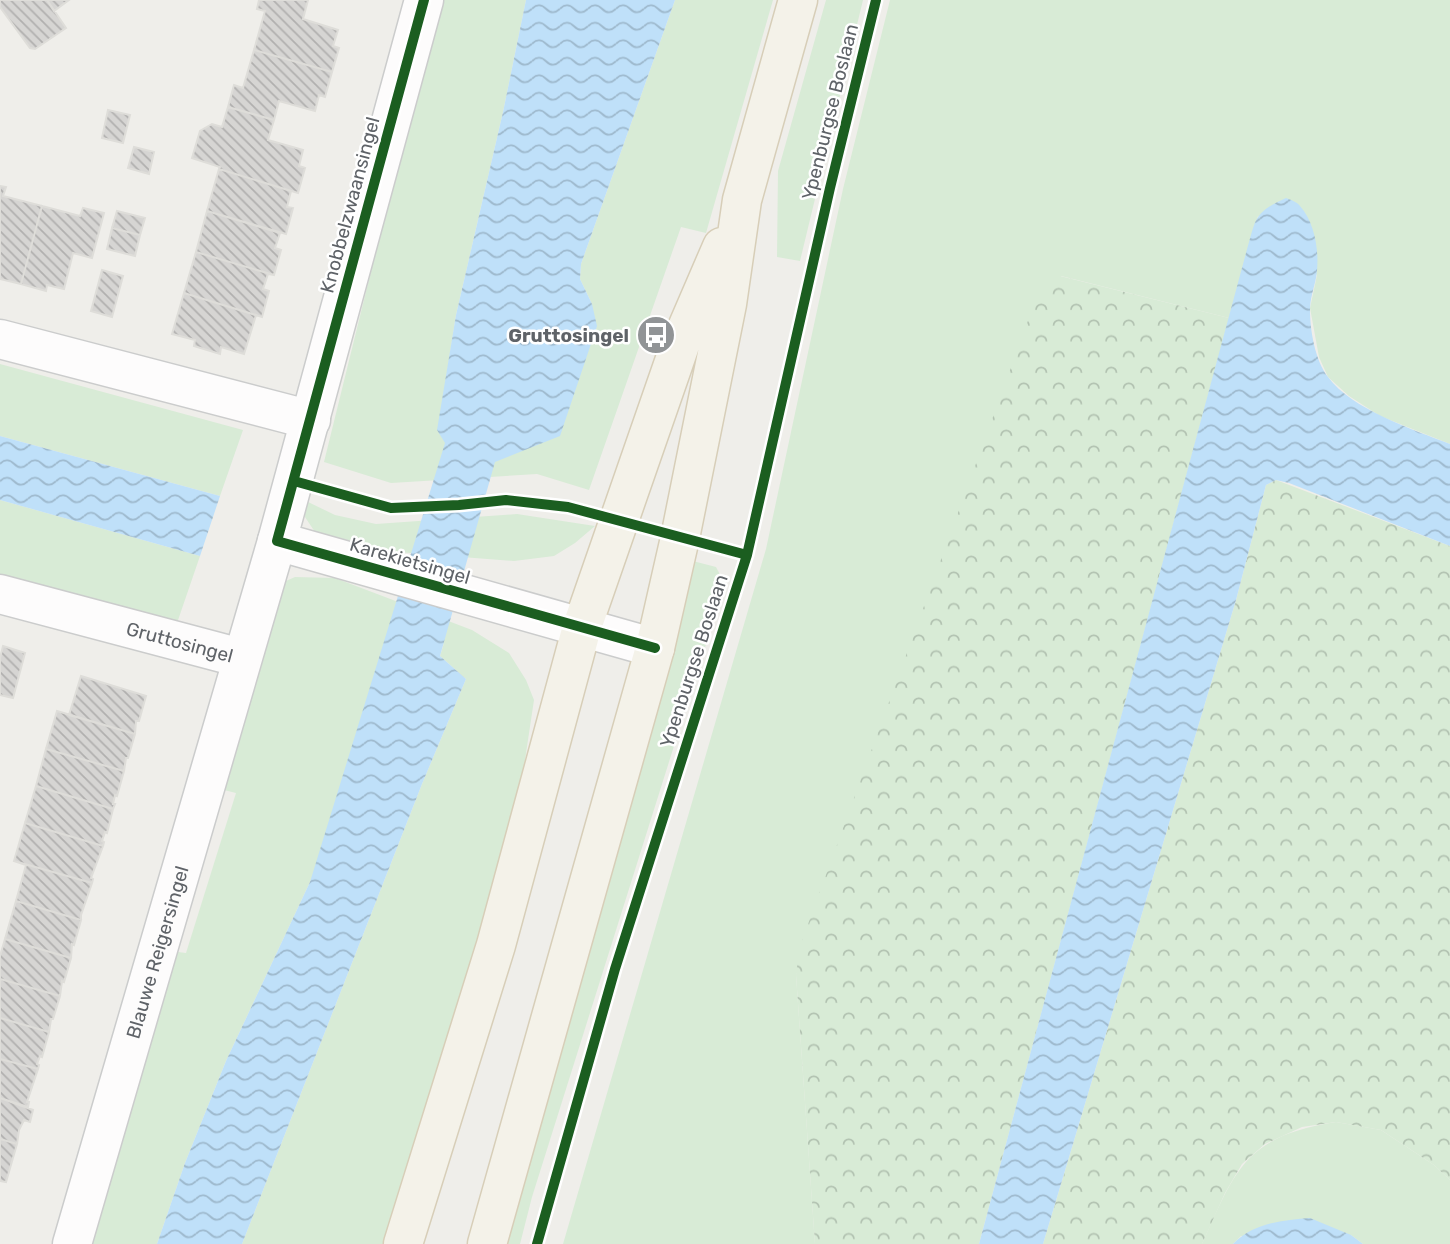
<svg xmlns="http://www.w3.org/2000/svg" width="1450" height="1244" viewBox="0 0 1450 1244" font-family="Rubik,sans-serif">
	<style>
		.green { fill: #d8ebd6 }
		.forest { fill: url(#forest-crowns) }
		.water { fill: url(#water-waves) }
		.building { fill: url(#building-back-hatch); stroke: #deddd9; stroke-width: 2 }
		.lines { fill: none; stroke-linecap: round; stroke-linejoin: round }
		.minor-casing { stroke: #cbcccc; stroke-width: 41 }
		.major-casing { stroke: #d7ceb8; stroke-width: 41 }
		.minor { stroke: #fdfcfc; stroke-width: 38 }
		.major { stroke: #f4f2e9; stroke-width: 38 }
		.cycleway-casing { stroke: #fff; stroke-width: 15 }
		.cycleway { stroke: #1b5e20; stroke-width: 10 }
		.labels { text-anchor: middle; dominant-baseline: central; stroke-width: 5; stroke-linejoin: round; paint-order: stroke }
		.street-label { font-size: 19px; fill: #5f6368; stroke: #fff }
		.poi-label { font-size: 19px; font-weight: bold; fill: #5f6368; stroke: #fff; text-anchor: end }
	</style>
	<defs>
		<pattern id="forest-crowns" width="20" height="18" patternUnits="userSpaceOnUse" patternTransform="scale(1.75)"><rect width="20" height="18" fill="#d8ebd6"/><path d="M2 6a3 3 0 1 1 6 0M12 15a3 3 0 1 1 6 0" fill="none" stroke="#b2c2b1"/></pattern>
		<pattern id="water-waves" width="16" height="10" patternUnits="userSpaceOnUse" patternTransform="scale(1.75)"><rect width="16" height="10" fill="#bfe0f9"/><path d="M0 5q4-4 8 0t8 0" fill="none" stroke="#9eb9cd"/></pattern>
		<pattern id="building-back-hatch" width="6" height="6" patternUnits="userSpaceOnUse" patternTransform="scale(1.75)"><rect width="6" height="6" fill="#d6d5d3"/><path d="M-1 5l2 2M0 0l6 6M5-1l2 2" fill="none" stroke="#b1b0af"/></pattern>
	</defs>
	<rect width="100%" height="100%" fill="#efeeea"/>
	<path class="green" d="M438 0H526L503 112 456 315 438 430 592 304 580 279 581 264 675 0H773L706 233 681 227 589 490 537 474 391 483 324 462Z
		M826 0H863L800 261 777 257 778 171Z
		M890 0H1450V444L1380 416 1349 396 1328 377 1319 357 1310 308 1317 275 1258 216 1229 318 1061 276 796 975 815 1244H563L766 549 843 189Z
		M0 364 243 430 220 496 0 436Z
		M0 500 200 556 176 626 0 578Z
		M306 501 335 515 376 524 517 514 595 526 575 543 554 556 514 561 397 552 315 532 297 505Z
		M689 560 716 567 725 584 532 1197 520 1244H504Z
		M295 577 335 578 472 630 509 653 526 680 534 700 513 840 393 1244H242L422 784 466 679 440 656 444 643 310 882 226 1061 185 1163 157 1244H85L170 951 186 953 236 793 216 788 279 584Z
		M1336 1122 1381 1130 1434 1165 1450 1180V1244H1363L1351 1235 1241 1236 1233 1244H1202C1236 1167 1247 1136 1336 1122Z"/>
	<path class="forest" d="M1060 276 1229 318 979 1244H815L796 975 799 949 1037 296 1048 280Z
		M1276 480 1450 546V1180L1434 1165 1381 1130 1336 1122 1302 1127 1265 1144 1242 1164 1225 1193 1202 1244H1043L1236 600 1266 485Z"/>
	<path class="water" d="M526 0H675L581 264 580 279 592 304 597 326 560 436 495 462 440 656 466 679 422 784 242 1244H157L185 1163 226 1061 310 882 445 443 437 430 456 315 503 112Z
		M1286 198C1291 200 1297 202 1300 206 1316 224 1320 255 1316 278 1314 288 1310 299 1310 310 1310 330 1315 360 1328 377 1351 409 1414 430 1450 444V546L1289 483 1276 480 1266 485 1236 600 1043 1244H979L1246 253C1256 220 1252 213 1286 198Z
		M0 436 220 496 200 556 0 500Z
		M1310 1218 1351 1235 1363 1244H1233C1253 1223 1283 1220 1310 1218Z"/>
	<path class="building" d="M0 0H47L66 28 35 49 30 48 0 7Z
		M47 0H69L54 11Z
		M259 0H308L303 19 338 30 333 46 339 48 332 72 254 50 265 11 257 9Z
		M254 50 332 72 325 97 319 95 315 111 279 101 274 120 228 107 234 85 243 88Z
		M228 107 274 120 268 140 303 150 299 166 305 168 298 193 219 169 220 167 192 158 200 131 212 124 222 127Z
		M108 110 130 115 123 143 102 138Z
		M134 147 154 152 149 174 128 168Z
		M219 169 291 191 287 207 293 208 286 234 207 211Z
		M0 186 6 187 3 196 42 206 21 284 0 279Z
		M42 206 80 216 83 208 104 213 92 258 73 253 64 289 47 285 46 291 21 284Z
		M117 211 145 218 140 235 112 228Z
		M207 211 280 233 275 248 281 250 274 275 196 252Z
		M112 228 140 235 135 256 107 249Z
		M196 252 274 275 268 274 263 289 269 291 262 317 184 293Z
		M102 270 123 276 112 317 91 311Z
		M184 293 256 315 244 354 221 347 220 354 194 346 195 340 172 334Z
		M3 646 25 653 13 698 0 695V658Z
		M81 676 146 696 139 721H136L135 734 69 715Z
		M57 711 135 734 128 758H126L124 771 46 749Z
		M46 749 124 771 117 796 115 795 113 804H115L113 809 36 786Z
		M36 786 113 809 107 833 105 832 102 841 104 842 103 846 25 823Z
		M25 823 103 846 91 878 93 879 92 883 14 861Z
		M14 861 92 883 81 915V920L16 901 26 865Z
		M16 901 81 920 74 945 72 944 71 958 5 939Z
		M5 939 71 958 64 982 62 981 60 996 0 979V956Z
		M0 979 60 996 53 1019H51L49 1032 0 1018Z
		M0 1018 49 1032 42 1057 40 1056 37 1064 39 1065 38 1069 0 1059Z
		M0 1059 38 1069 27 1102H29L28 1107 0 1098Z
		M0 1098 33 1110 30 1122 24 1120 19 1130 17 1144 0 1139Z
		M0 1139 17 1144 6 1182 0 1181Z"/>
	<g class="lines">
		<defs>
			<g id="minor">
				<path d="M424 0 277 541 655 648"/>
				<path d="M0 339 311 420"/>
				<path id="s1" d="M0 594 241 658"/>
				<path id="s2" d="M72 1244 277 541"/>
			</g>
			<path id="major" d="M403 1244 496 945 582 627 681 342 722 247
				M487 1244 655 648 680 538 727 304 742 200 798 0"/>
		</defs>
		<use href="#minor" class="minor-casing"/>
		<use href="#major" class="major-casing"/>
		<use href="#minor" class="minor"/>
		<use href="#major" class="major"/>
		<defs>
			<path id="cycleway" d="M424 0 277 541 655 648
				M294 481 391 508 459 505 506 500 568 507 747 555
				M537 1244 615 969 747 555 830 188 876 0"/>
		</defs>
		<use href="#cycleway" class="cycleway-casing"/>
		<use href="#cycleway" class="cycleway"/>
	</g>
	<defs>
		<symbol id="bus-disc" viewBox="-11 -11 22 22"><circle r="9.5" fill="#919496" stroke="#fff"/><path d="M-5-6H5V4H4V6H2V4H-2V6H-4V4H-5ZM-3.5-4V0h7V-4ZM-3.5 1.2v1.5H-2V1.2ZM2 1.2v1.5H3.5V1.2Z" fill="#fff"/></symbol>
	</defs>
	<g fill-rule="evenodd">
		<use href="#bus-disc" x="634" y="313" width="44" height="44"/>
	</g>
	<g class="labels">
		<g class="street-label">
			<text transform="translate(830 112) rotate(-76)">Ypenburgse Boslaan</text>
			<text transform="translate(350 205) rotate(-75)">Knobbelzwaansingel</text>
			<text transform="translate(410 561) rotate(16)">Karekietsingel</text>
			<text stroke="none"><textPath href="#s1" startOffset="186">Gruttosingel</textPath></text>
			<text transform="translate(694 661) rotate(-72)">Ypenburgse Boslaan</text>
			<text stroke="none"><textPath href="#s2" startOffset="304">Blauwe Reigersingel</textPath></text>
		</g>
		<g class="poi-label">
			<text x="629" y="335">Gruttosingel</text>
		</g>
	</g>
</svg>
